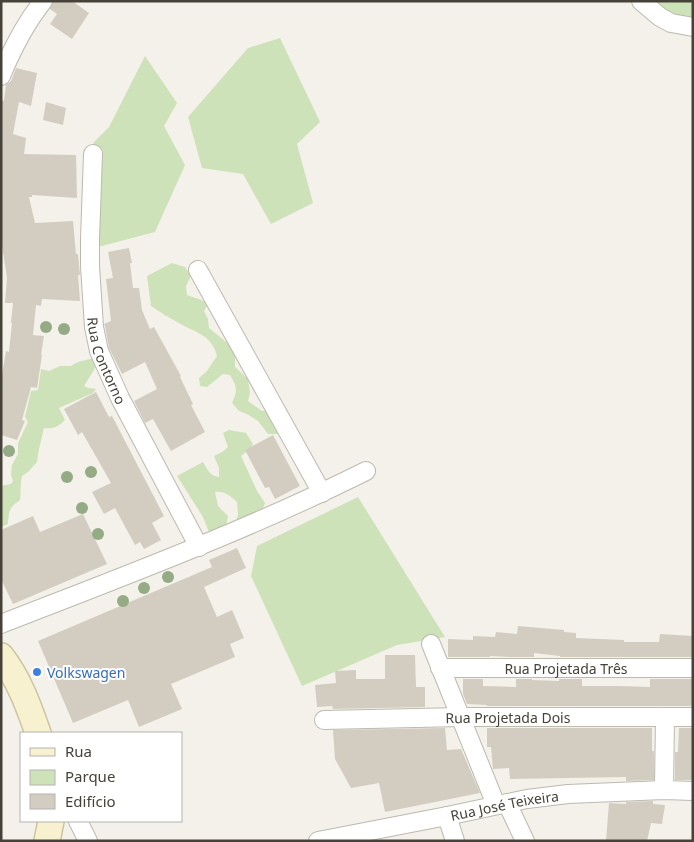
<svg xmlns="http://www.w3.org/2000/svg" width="694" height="842" viewBox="0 0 694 842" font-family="'Noto Sans',sans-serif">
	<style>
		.green { fill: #cde2b8 }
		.building { fill: #d3cdc1 }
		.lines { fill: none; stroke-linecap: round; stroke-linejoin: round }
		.minor-casing { stroke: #bdb9ae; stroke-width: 20 }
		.secondary-casing { stroke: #cdc49f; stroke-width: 28 }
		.minor { stroke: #fff; stroke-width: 18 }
		.secondary { stroke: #f8f1cf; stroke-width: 25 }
		.tree { fill: #94ab85 }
		.shop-dot { fill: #3f7fe0; stroke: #fff; stroke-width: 2 }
		.labels { text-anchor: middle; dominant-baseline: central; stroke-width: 4; stroke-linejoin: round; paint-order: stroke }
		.street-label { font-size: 14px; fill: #464239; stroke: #fff }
		.shop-label { font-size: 14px; fill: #366cbe; stroke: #fff; text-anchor: start }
	</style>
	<rect width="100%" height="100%" fill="#f3f1ea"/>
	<path class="green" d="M632 1H693V23L635 4Z
		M280 38 320 122 297 144 313 203 271 224 243 174 202 168 188 117 248 48Z
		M145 56 177 103 164 126 185 165 155 232 94 248 99 150 93 143 109 127Z
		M172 263 185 267 191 276 186 286 187 295C194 298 202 299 208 304L204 311 208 319 209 328 231 346 235 355V367L248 379 250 393 248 401 262 411 267 410 279 434H268L258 421 247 414 239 411 232 403C238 390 237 387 230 375L223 374 207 387 200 386 199 378 207 371 217 356C212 335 196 333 179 323 169 318 160 312 151 306L147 276Z
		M94 358 97 365 84 386 89 388 96 389 93 393 59 408 65 420C58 427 54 429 44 428L39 449 37 462 28 472 22 476C20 484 21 492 20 500 9 508 9 510 8 524L1 527V486L11 484 13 481 11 475 12 465 18 454V443L28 422 25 417 31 391 38 390 41 369 49 371 60 366H71L78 362Z
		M229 430 246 433 253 444 250 449 241 456 257 491 265 503 262 511 236 524 238 514 237 502C230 496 225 491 215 492L218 506 228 516 226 527 212 534 209 532 203 517 177 476 203 462C207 469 210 476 219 477V468L214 456 222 452 228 447 223 433Z
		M358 497 445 637 397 645 302 686 251 576 257 546Z"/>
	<path class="building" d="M53 1H72L89 13 72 39 50 24 57 14 50 9Z
		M16 68 37 73 31 106 19 102 13 134 26 138 24 154 76 155 77 198 32 195V197H29L35 223 73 221 76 254H78L80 275H78L80 301 42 299 41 306 36 305 33 335 44 336 41 355H42L37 388 31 387 22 420 25 421 17 440 1 435V381L6 351 9 352 12 323H11L13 303H5L7 278 1 239V100L4 101 6 85 11 81Z
		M46 102 66 108 63 125 43 120Z
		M129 248 132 263H130L133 288H139L142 310 150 329 154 327 181 376 180 377 193 404 191 405 205 432 171 451 153 419 145 423 134 401 157 389 145 362 122 374 109 348 105 326 104 324 111 321 106 279 113 278 108 252Z
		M96 392 109 417 112 416 164 516 152 523 161 540 144 549 140 542 135 545 115 508 104 514 92 492 111 483 82 432 78 435 64 409Z
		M273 435 300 486 275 499 269 487 265 488 245 450Z
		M83 514 107 564 13 604 1 579V530L33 516 40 532Z
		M237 548 246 568 204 587 217 617 232 610 244 638 230 644 235 657 171 684 182 709 139 727 128 700 73 723 38 641 212 567 209 560Z
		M518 626 564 630V632L576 633V638L624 640V642H659L660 634 693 636V657H560V656L534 653V657H510L490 656V657H448V639L473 640V636L495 637 496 632 517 634Z
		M385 655H415L416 687H425V707L333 709 332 706 317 707 315 685 336 683 335 671 356 670V679H385Z
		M463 679H483V686L516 687V679H532V680L559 681V679H582V686H619L650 687V679H693V706H487V705L467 704 463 694Z
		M445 728 447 750 461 749 480 793 385 812 379 783 351 788 335 759 333 730Z
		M487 728H652V751H654V780L626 781V777L510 779 509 768 493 769 491 747H487Z
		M679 728H693V780H675V752H678Z
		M653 801V804L665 805 662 824 651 823 647 841H606L609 803 626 804V802Z"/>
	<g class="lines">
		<defs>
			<g id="minor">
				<path d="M641 1 660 17 671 23 693 27"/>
				<path d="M1 76C12 49 25 24 43 1"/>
				<path id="s1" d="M93 154 90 239V266L94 327 99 351 120 398 199 547"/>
				<path d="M198 270 322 493"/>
				<path d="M1 624C124 576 248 530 366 471"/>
				<path d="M431 644 496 805"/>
				<path id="s2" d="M440 668H693"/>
				<path id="s3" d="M324 720 461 717H693"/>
				<path d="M664 790 665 717"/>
				<path d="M507 803 525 841"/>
				<path d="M447 816 455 841"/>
				<path d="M78 821 88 841"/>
				<path id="s4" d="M318 841 447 816 527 799 568 794 664 790 693 791"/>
			</g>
			<path id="secondary" d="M1 656C19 679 29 707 38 733
				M47 841 51 821"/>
		</defs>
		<use href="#minor" class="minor-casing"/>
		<use href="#secondary" class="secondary-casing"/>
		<use href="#minor" class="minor"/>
		<use href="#secondary" class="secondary"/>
	</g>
	<g class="tree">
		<circle cx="46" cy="327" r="6"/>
		<circle cx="64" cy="329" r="6"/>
		<circle cx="9" cy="451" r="6"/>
		<circle cx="91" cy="472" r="6"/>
		<circle cx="67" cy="477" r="6"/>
		<circle cx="82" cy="508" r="6"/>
		<circle cx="98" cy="534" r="6"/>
		<circle cx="168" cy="577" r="6"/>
		<circle cx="144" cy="588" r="6"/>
		<circle cx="123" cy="601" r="6"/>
	</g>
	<circle class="shop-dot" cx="37" cy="672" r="5"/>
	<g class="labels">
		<g class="street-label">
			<text stroke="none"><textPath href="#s1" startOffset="209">Rua Contorno</textPath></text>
			<text stroke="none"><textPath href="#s2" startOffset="126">Rua Projetada Três</textPath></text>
			<text stroke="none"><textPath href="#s3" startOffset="184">Rua Projetada Dois</textPath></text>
			<text stroke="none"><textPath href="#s4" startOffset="190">Rua José Teixeira</textPath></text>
		</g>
		<g class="shop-label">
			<text x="47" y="672">Volkswagen</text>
		</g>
	</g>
	<rect width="694" height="842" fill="none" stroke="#464239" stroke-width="5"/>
	<rect x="20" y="732" width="162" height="90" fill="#ffffff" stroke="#b5b3b0"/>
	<rect x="30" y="748" width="25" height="8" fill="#f8f1cf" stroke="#b5b3b0"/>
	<text x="65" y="757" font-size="15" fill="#464239">Rua</text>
	<rect x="30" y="770" width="25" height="15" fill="#cde2b8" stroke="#b5b3b0"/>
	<text x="65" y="782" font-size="15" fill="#464239">Parque</text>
	<rect x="30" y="794" width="25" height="15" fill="#d3cdc1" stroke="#b5b3b0"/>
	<text x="65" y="807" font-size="15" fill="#464239">Edifício</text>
</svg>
